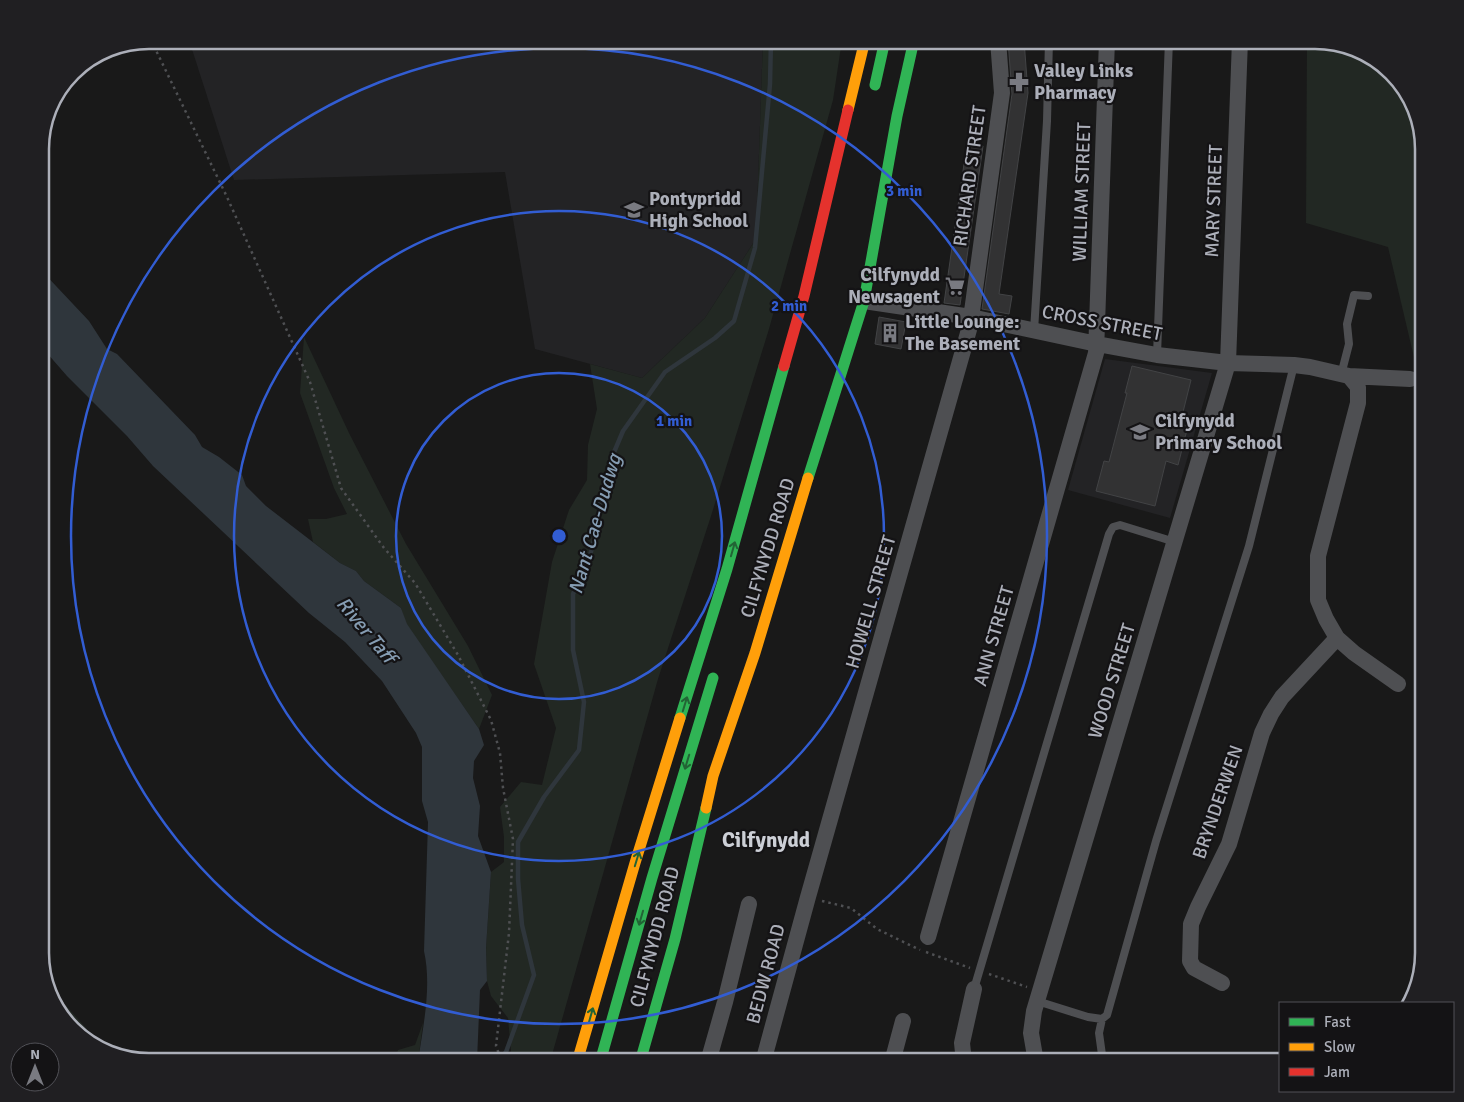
<svg xmlns="http://www.w3.org/2000/svg" width="1464" height="1102" viewBox="0 0 1464 1102" font-family="Signika,sans-serif">
	<style>
		.built { fill: #232325 }
		.green { fill: #222823 }
		.water { fill: #2f363c }
		.lines { fill: none; stroke-linecap: round; stroke-linejoin: round }
		.stream { stroke: #2f363c; stroke-width: 4.5 }
		.building { fill: #323233; stroke: #424345 }
		.path { stroke: #4f5053; stroke-width: 2.5; stroke-dasharray: 2.5 4; stroke-linecap: butt }
		.lane { stroke: #4e4f52; stroke-width: 8 }
		.street { stroke: #4e4f52; stroke-width: 16 }
		.fast { stroke: #30b455; stroke-width: 11 }
		.slow { stroke: #ff9f0a; stroke-width: 11 }
		.jam { stroke: #e5322d; stroke-width: 11 }
		.oneway { stroke: #226435 }
		.ring { fill: none; stroke: #325dd3; stroke-width: 2.5 }
		.labels { text-anchor: middle; dominant-baseline: central; stroke-width: 4.5; stroke-linejoin: round; paint-order: stroke }
		.poi-label { font-size: 19px; font-weight: bold; fill: #acafb9; stroke: #141315; text-anchor: start }
		.street-label { font-size: 19px; fill: #acafb9; stroke: #141315 }
		.water-label { font-size: 20px; font-style: italic; fill: #859cb2; stroke: #141315 }
		.quarter-label { font-size: 21px; font-weight: bold; fill: #cccfd6; stroke: #141315 }
		.rim { fill: none; stroke: #acafb9; stroke-width: 2.5 }
		.centre { fill: #325dd3; stroke: #141315; stroke-width: 2.5 }
		.ring-label { font-size: 15px; text-anchor: middle; font-weight: bold; fill: #325dd3; stroke: #141315; stroke-width: 4.5; stroke-linejoin: round; paint-order: stroke }
	</style>
	<rect width="100%" height="100%" fill="#191919"/>
	<path class="built" d="M189 40H763L756 239 705 318 642 378 535 349 505 172 234 180Z
		M1105 359 1212 373 1170 518 1068 490Z"/>
	<path class="green" d="M763 40H842L833 100 769 329 711 516 658 679 550 1062H506L511 1051 508 1018 491 996 487 981 486 948 491 872 504 862V837L500 807 521 782 542 785 556 728 534 664 552 562 569 510 587 480 588 445 597 409 590 364 642 378 705 318 756 239Z
		M1307 40H1315L1382 63 1413 101 1424 149V388L1421 387 1388 247 1306 223Z
		M304 337 349 433 406 544 468 646 492 695 479 729 406 624 401 608 364 581 356 571 340 563 313 542 308 519H326L347 514 334 488 300 393Z
		M42 968 62 1001 101 1045 82 1039 51 1001Z
		M423 1023 418 1062H394L398 1050 415 1045Z"/>
	<path class="water" d="M40 269 89 321 107 349 117 354 195 435 202 447 219 457 242 475 246 486 266 506 340 563 356 571 364 581 401 608 407 624 479 729 484 745 474 761 473 778 480 806 478 836 491 872 486 948 487 981 480 990 477 1061 479 1062H418C423 1026 432 987 424 951L428 822 422 801V747L416 733 382 681 345 642 309 613 153 466 127 436 67 376 40 345Z"/>
	<g class="lines">
		<path class="stream" d="M498 1062 506 1052 534 975 522 925 518 879V842L544 797 579 750 584 702 573 650V594L590 556 597 526 602 491 612 457 623 431 665 372 715 338 734 321 755 248 770 84 771 40"/>
	</g>
	<path class="building" d="M1008 40H1024L1028 93 999 294 1012 296 1009 314 982 309 1012 94Z
		M967 143 983 146 960 305 944 303Z
		M879 317 906 322 901 349 875 344Z
		M1132 366 1191 380 1180 424 1188 426 1178 465 1166 461 1155 506 1096 491 1104 461 1109 462 1127 393H1125Z"/>
	<g class="lines">
		<path class="path" d="M151 40 227 197 310 382 341 488 384 548 415 583 458 655 491 720 500 753 503 788 513 839 509 933 496 1046 502 1062
			M822 901 851 908 877 929 920 950
			M926 952 970 968
			M989 974 1027 987"/>
		<path class="lane" d="M1034 331 1047 121 1049 40
			M1157 355 1169 40
			M1341 375 1349 344 1347 324 1354 295 1368 296
			M974 989 1109 534 1113 527 1120 525 1175 542
			M1037 1001 1088 1017 1102 1019 1107 1015 1156 841 1249 546 1294 365
			M1102 1019 1099 1033 1103 1062"/>
		<path class="street" d="M864 301 971 317 1097 344 1157 355 1228 363 1294 365 1310 367 1349 376 1358 387V403L1318 556V600L1326 619 1337 638 1354 653 1398 684
			M1349 376 1410 379
			M928 937 1096 353 1107 40
			M1222 983 1194 968 1190 961 1191 924 1198 907 1229 844 1262 733 1271 714 1282 697 1337 638
			M708 1062 725 1002 749 904
			M763 1062 808 897 970 326 1002 93 998 40
			M892 1062 903 1021
			M964 1062 962 1043 974 989
			M1036 1062 1031 1033 1034 1011 1228 363 1240 40"/>
		<path class="fast" d="M875 85 885 40
			M808 478 864 301 897 116 914 40
			M680 718 727 569 784 366
			M600 1062 652 878 713 678
			M640 1062 675 939 706 808"/>
		<path class="slow" d="M848 110 865 40
			M706 808 713 776 755 653 808 478
			M577 1062 635 863 680 718"/>
		<path class="jam" d="M784 366 804 296 848 110"/>
	</g>
	<defs><path id="oneway-shaft" d="M-6 0H5M1.5-3L5.5 0L1.5 3" fill="none" stroke-width="1.6" stroke-linecap="round" stroke-linejoin="round" transform="scale(1.25)"/></defs>
	<g class="oneway">
		<use href="#oneway-shaft" transform="translate(733 549) rotate(-74)"/>
		<use href="#oneway-shaft" transform="translate(685 704) rotate(-73)"/>
		<use href="#oneway-shaft" transform="translate(687 762) rotate(107)"/>
		<use href="#oneway-shaft" transform="translate(637 859) rotate(-73)"/>
		<use href="#oneway-shaft" transform="translate(641 918) rotate(106)"/>
		<use href="#oneway-shaft" transform="translate(591 1015) rotate(-74)"/>
	</g>
	<g class="ring">
		<circle cx="559" cy="536" r="163"/>
		<circle cx="559" cy="536" r="325"/>
		<circle cx="559" cy="536" r="488"/>
	</g>
	<defs>
		<symbol id="pharmacy-bare" viewBox="-9 -9 18 18"><path d="M-2-6h4v4h4v4h-4v4h-4v-4h-4v-4h4Z" fill="#797a81" stroke="#141315" stroke-width="2.5" paint-order="stroke"/></symbol>
		<symbol id="school-bare" viewBox="-9 -9 18 18"><path d="M0-5L7-2L0 1L-7-2ZM-4 1L0 2.5L4 1V4Q0 6-4 4Z" fill="#797a81" stroke="#141315" stroke-width="2.5" paint-order="stroke"/></symbol>
		<symbol id="supermarket-bare" viewBox="-9 -9 18 18"><path d="M-6-5.5h2.5l.6 2H6L4.5 2H-2.5L-4.4-4H-6ZM-1.5 3.2a1.3 1.3 0 1 0 .1 0ZM3 3.2a1.3 1.3 0 1 0 .1 0Z" fill="#797a81" stroke="#141315" stroke-width="2.5" paint-order="stroke"/></symbol>
		<symbol id="building-bare" viewBox="-9 -9 18 18"><path d="M-4-6H4V6H1V3H-1V6H-4ZM-2.5-4.3h1.7v1.8h-1.7ZM.8-4.3h1.7v1.8H.8ZM-2.5-1h1.7V.8h-1.7ZM.8-1h1.7V.8H.8Z" fill="#797a81" stroke="#141315" stroke-width="2.5" paint-order="stroke"/></symbol>
	</defs>
	<g fill-rule="evenodd">
		<use href="#pharmacy-bare" x="1005" y="68" width="28" height="28"/>
		<use href="#school-bare" x="620" y="196" width="28" height="28"/>
		<use href="#supermarket-bare" x="941" y="272" width="28" height="28"/>
		<use href="#building-bare" x="876" y="319" width="28" height="28"/>
		<use href="#school-bare" x="1126" y="418" width="28" height="28"/>
	</g>
	<g class="labels">
		<g class="poi-label">
			<text x="1034" y="71">Valley Links<tspan x="1034" dy="22">Pharmacy</tspan></text>
			<text x="649" y="199">Pontypridd<tspan x="649" dy="22">High School</tspan></text>
			<text x="940" y="275" text-anchor="end">Cilfynydd<tspan x="940" dy="22">Newsagent</tspan></text>
			<text x="905" y="322">Little Lounge:<tspan x="905" dy="22">The Basement</tspan></text>
			<text x="1155" y="421">Cilfynydd<tspan x="1155" dy="22">Primary School</tspan></text>
		</g>
		<g class="street-label">
			<text transform="translate(970 176) rotate(-82)">RICHARD STREET</text>
			<text transform="translate(1082 192) rotate(-88)">WILLIAM STREET</text>
			<text transform="translate(1214 201) rotate(-88)">MARY STREET</text>
			<text transform="translate(1102 323) rotate(11)">CROSS STREET</text>
			<text transform="translate(768 548) rotate(-73)">CILFYNYDD ROAD</text>
			<text transform="translate(871 602) rotate(-74)">HOWELL STREET</text>
			<text transform="translate(994 636) rotate(-74)">ANN STREET</text>
			<text transform="translate(1112 681) rotate(-73)">WOOD STREET</text>
			<text transform="translate(1218 802) rotate(-71)">BRYNDERWEN</text>
			<text transform="translate(655 937) rotate(-75)">CILFYNYDD ROAD</text>
			<text transform="translate(766 974) rotate(-75)">BEDW ROAD</text>
		</g>
		<g class="water-label">
			<text transform="translate(595 524) rotate(-74)">Nant Cae-Dudwg</text>
			<text transform="translate(366 630) rotate(50)">River Taff</text>
		</g>
		<g class="quarter-label">
			<text x="766" y="840">Cilfynydd</text>
		</g>
	</g>
	<path d="M0 0H1464V1102H0ZM149 49H1315A100 100 0 0 1 1415 149V953A100 100 0 0 1 1315 1053H149A100 100 0 0 1 49 953V149A100 100 0 0 1 149 49Z" fill="#201f22" fill-rule="evenodd"/>
	<path class="rim" d="M149 49H1315A100 100 0 0 1 1415 149V953A100 100 0 0 1 1315 1053H149A100 100 0 0 1 49 953V149A100 100 0 0 1 149 49Z"/>
	<circle cx="559" cy="536" r="8" class="centre"/>
	<g class="ring-label">
		<text x="904" y="196">3 min</text>
		<text x="789" y="311">2 min</text>
		<text x="674" y="426">1 min</text>
	</g>
	<rect x="1279" y="1002" width="175" height="90" fill="#141315" stroke="#515157"/>
	<rect x="1289" y="1018" width="25" height="8" fill="#30b455" stroke="#515157"/>
	<text x="1324" y="1027" font-size="15" fill="#acafb9">Fast</text>
	<rect x="1289" y="1043" width="25" height="8" fill="#ff9f0a" stroke="#515157"/>
	<text x="1324" y="1052" font-size="15" fill="#acafb9">Slow</text>
	<rect x="1289" y="1068" width="25" height="8" fill="#e5322d" stroke="#515157"/>
	<text x="1324" y="1077" font-size="15" fill="#acafb9">Jam</text>
	<g transform="translate(35 1067)"><circle r="24" fill="#141315" stroke="#515157"/>
	<path d="M0-4L9 19L0 12L-9 19Z" fill="#797a81"/>
	<text y="-8" font-size="14" font-weight="bold" text-anchor="middle" fill="#acafb9">N</text>
	</g>
</svg>
